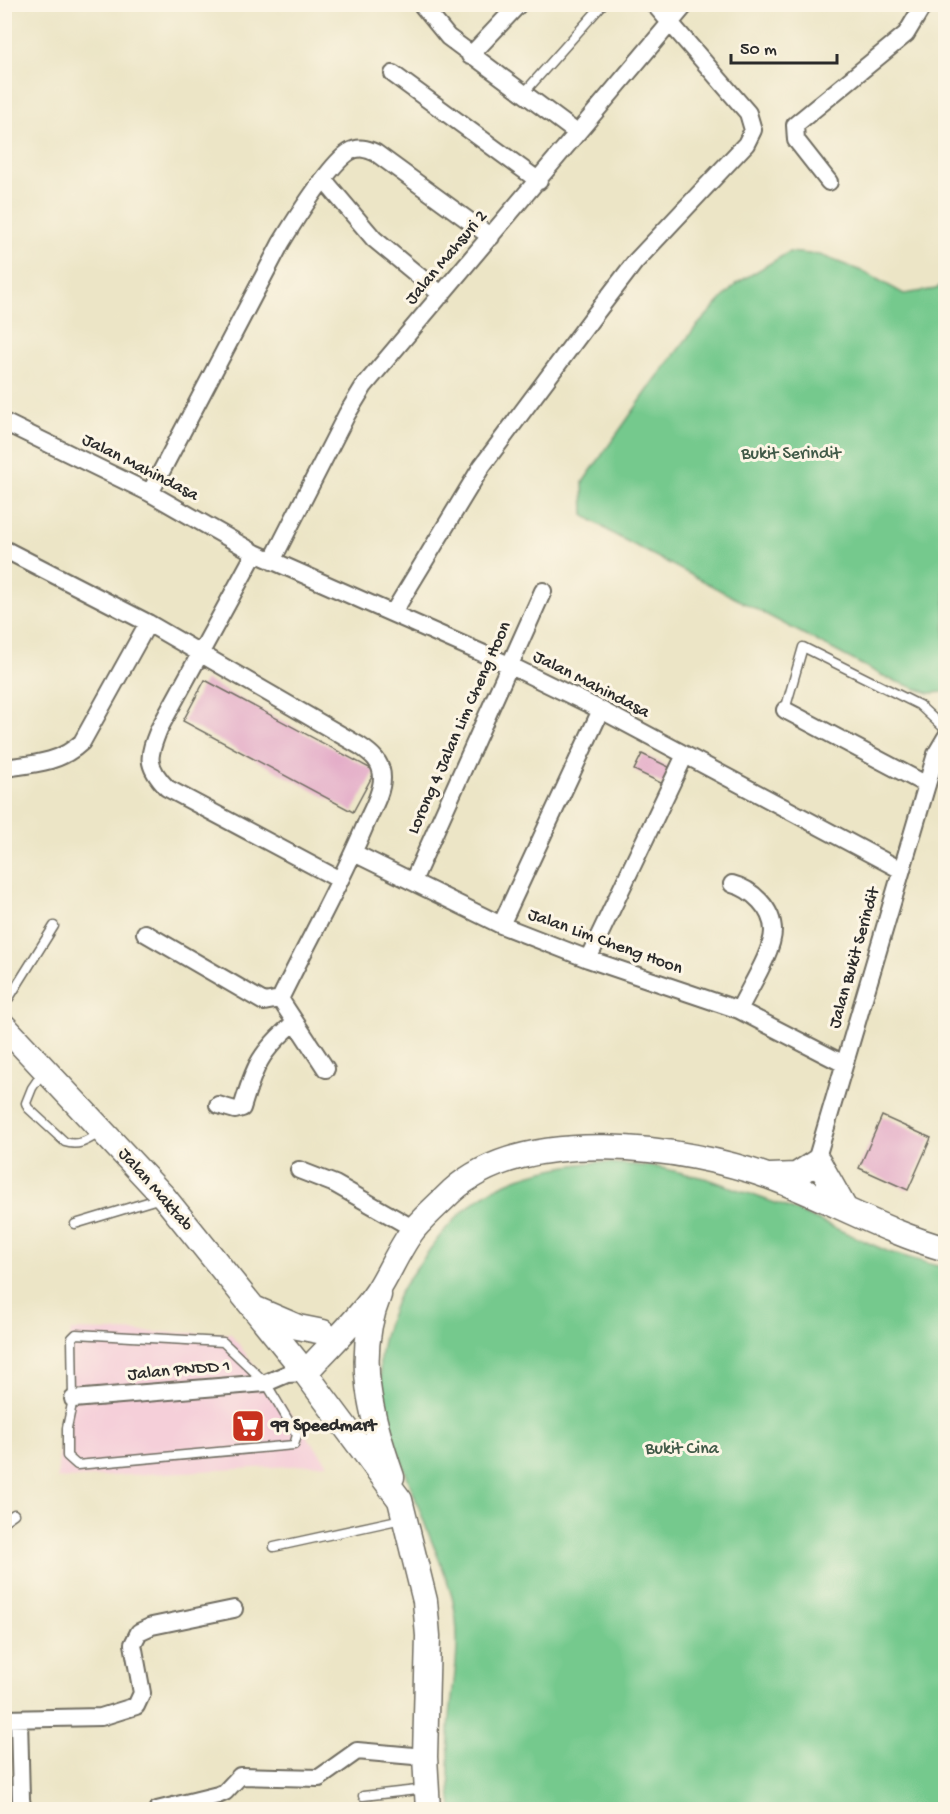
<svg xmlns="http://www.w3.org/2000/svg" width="950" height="1814" viewBox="0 0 950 1814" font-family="'Gochi Hand',sans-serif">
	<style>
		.built { fill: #f5cfd9 }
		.green { fill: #74c98d; stroke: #507a5c; stroke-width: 1.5 }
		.building { fill: #e3aac7 }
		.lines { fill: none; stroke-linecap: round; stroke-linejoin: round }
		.lane-casing { stroke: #6f6c61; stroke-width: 11 }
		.street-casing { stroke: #6f6c61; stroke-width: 20 }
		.secondary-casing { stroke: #6f6c61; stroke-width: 27 }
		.lane { stroke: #fff; stroke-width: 8 }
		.street { stroke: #fff; stroke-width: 16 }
		.secondary { stroke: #fff; stroke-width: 24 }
		.labels { text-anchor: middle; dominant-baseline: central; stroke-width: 6; stroke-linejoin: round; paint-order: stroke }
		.street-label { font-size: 18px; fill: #2b2b2b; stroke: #fcf5e5 }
		.park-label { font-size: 18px; fill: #415a48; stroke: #fcf5e5 }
		.poi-label { font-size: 18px; font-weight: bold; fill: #2b2b2b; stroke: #fcf5e5; text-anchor: start }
	</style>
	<rect width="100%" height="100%" fill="#fcf5e5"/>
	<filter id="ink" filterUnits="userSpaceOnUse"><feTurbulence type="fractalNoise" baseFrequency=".0167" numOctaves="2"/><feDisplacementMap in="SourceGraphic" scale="12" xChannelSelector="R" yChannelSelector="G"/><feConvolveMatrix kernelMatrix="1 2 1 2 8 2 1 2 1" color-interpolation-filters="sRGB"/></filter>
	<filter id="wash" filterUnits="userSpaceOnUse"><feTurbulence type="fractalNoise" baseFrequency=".008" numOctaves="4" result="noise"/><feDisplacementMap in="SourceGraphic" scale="24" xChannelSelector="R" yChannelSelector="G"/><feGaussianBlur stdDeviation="1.35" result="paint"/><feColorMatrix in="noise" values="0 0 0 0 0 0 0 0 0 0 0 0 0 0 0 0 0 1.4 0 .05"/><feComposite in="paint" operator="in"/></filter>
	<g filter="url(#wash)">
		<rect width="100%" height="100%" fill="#ece5c6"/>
		<path class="built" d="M71 1330 231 1334 328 1464 57 1479Z"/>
		<path class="green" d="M789 252 820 255 864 272 904 294 936 289 945 282V692L929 693 889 679 615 535 584 515 583 482 655 380 695 328 737 283Z
			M597 1162 657 1167 708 1179 792 1209 889 1252 945 1268V1809H452C449 1783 448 1755 449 1728 452 1683 463 1646 453 1601 446 1571 432 1545 422 1516 405 1470 382 1417 380 1367 379 1346 388 1321 396 1301 403 1283 419 1265 431 1248 475 1186 522 1170 597 1162Z"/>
		<g id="blocks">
			<path class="building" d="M205 680 375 771 353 812 183 721Z
				M642 754 673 769 665 785 634 770Z
				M882 1116 931 1138 908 1190 859 1168Z"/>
		</g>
	</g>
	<g filter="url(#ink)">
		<use href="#blocks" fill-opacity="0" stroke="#6f6c61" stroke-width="1.5"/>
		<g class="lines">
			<defs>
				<path id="lane" d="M523 94 603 4
					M785 710 803 647 919 705 946 730
					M4 1006 54 926
					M43 1072 32 1088 26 1103 28 1108 65 1142C80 1147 89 1139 101 1132
					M75 1224 161 1198
					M76 1334 223 1342 266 1383 297 1435 294 1445 77 1465 67 1456V1428L73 1399 72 1338Z
					M4 1521 14 1514
					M274 1547 402 1519
					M363 1796 426 1789"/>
				<path id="street" d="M421 4 448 37 577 133
					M470 56 519 4
					M393 74 539 181
					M324 180 374 239 442 295
					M829 182 796 140 795 125 906 34 924 4
					M4 422 150 493 255 553 509 665 601 710 901 870
					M150 493 281 243C295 220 328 166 349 152 359 146 367 149 376 153L491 237
					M4 549 148 623 360 746C372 754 382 762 382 778 382 792 373 808 367 821 342 882 309 939 280 999L264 1002 145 933
					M255 553 159 729C148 756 145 765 167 788L340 880
					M272 561 347 414 364 386 686 4
					M393 613 482 466 596 313 635 262 746 144 753 130 748 113 654 4
					M785 710 927 785
					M4 768C34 764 60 763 82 742L148 623
					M354 853 501 925 588 959 739 1010 844 1064
					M413 881 543 591
					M732 884C752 889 773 909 773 931 773 952 748 990 739 1010
					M501 925 601 710
					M588 959 685 755
					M280 999 326 1069
					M218 1105 235 1110 242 1108C255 1065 260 1052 295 1022
					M299 1170 335 1184 414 1229
					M813 1171 936 754 946 737
					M73 1399 266 1383 287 1374 305 1373
					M4 1719 101 1717 136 1706 142 1693 133 1644 139 1632 152 1626 234 1609
					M19 1719 21 1799 22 1806 26 1810
					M157 1810 218 1795 225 1792 240 1776 319 1778 357 1751 425 1757"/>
				<path id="secondary" d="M4 1026 164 1197 297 1362 400 1500 425 1601 428 1636 425 1757 428 1810
					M770 1176 796 1175 818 1161 844 1207
					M379 1295C354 1357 371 1417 392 1477
					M256 1309 298 1327 323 1332
					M305 1373C327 1348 360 1318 377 1292 390 1272 399 1248 414 1229 425 1216 440 1203 452 1191 526 1124 684 1146 770 1177 829 1199 885 1232 946 1249"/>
			</defs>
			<use href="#lane" class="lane-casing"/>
			<use href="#street" class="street-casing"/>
			<use href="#secondary" class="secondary-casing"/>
			<use href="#lane" class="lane"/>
			<use href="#street" class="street"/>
			<use href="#secondary" class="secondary"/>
		</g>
	</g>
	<defs>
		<symbol id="supermarket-square" viewBox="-11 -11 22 22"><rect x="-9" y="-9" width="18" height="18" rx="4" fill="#c8321e" stroke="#fcf5e5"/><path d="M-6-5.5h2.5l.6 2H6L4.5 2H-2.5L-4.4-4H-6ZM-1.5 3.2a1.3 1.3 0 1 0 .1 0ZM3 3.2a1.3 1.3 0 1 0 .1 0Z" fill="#fff"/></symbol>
	</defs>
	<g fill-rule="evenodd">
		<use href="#supermarket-square" x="229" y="1407" width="38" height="38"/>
	</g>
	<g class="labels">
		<g class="street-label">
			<text transform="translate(447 258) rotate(-50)">Jalan Mahsuri 2</text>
			<text transform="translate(140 468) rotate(27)">Jalan Mahindasa</text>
			<text transform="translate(591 685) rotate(27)">Jalan Mahindasa</text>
			<text transform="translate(460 728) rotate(-66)">Lorong 4 Jalan Lim Cheng Hoon</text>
			<text transform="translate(605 942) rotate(20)">Jalan Lim Cheng Hoon</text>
			<text transform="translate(855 958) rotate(-74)">Jalan Bukit Serindit</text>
			<text transform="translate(155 1190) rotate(49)">Jalan Maktab</text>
			<text transform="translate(179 1371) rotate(-5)">Jalan PNDD 1</text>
		</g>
		<g class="park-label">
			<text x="791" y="454">Bukit Serindit</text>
			<text x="682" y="1449">Bukit Cina</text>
		</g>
		<g class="poi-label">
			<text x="271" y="1426">99 Speedmart</text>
		</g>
	</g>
	<rect width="950" height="1814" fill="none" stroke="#fcf5e5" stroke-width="24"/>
	<path d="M731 54v9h106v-9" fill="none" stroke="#2b2b2b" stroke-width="3"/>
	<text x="740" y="54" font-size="18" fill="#2b2b2b" stroke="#fcf5e5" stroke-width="4.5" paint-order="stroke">50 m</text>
</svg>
